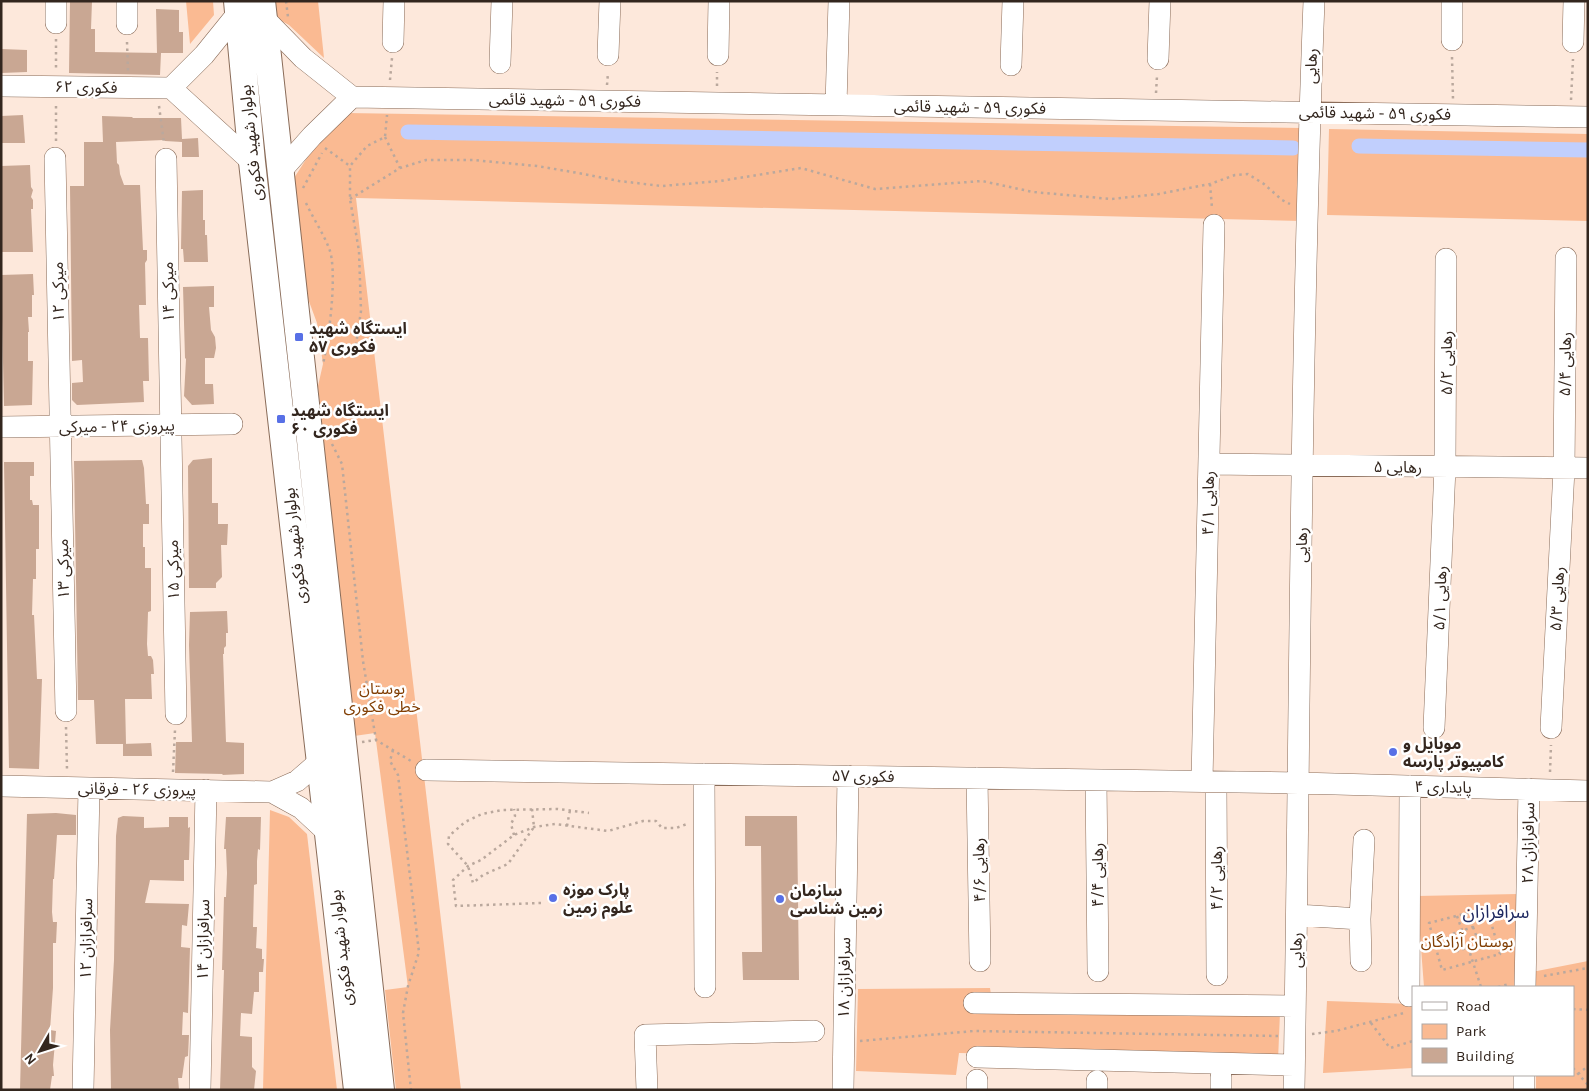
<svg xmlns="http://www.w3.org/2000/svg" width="1589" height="1091" viewBox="0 0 1589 1091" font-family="Karla,'Noto Sans Arabic',sans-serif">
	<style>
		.green { fill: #faba92 }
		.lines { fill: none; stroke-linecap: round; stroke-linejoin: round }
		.canal { stroke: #c1cffd; stroke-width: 15 }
		.building { fill: #c9a793 }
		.minor-casing { stroke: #8a6c59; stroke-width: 22 }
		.major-casing { stroke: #8a6c59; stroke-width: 28 }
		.path { stroke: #baa89d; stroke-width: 2.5; stroke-dasharray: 2.5 4; stroke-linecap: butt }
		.minor { stroke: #fff; stroke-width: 21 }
		.major { stroke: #fff; stroke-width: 26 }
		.poi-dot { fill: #5870e6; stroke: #fff; stroke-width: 2 }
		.labels { text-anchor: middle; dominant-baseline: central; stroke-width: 5; stroke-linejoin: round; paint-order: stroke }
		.street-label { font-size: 16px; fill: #33261e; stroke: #fff }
		.poi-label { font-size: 16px; font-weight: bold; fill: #33261e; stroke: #fff; text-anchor: start }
		.park-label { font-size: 16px; fill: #813e03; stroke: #fff }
		.neighbourhood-label { font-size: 18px; fill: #1d2860; stroke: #fff }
	</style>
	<rect width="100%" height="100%" fill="#fde8db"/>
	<path class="green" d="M186 1H213L214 15 190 44Z
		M270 1H318L324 58 289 25 271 15Z
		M346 113 1301 128 1302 221 356 198 461 1090H396L385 990 408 987 375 733 354 736 318 386 323 364 317 323 307 296 294 178 314 147Z
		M1329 129 1588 134V221L1327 215Z
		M270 810 289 817 307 834 337 1090H263Z
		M1518 894V971H1537L1588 961V1090H1536V1075H1573V987H1424L1417 896Z
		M990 988 993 1008 1280 1013 1278 1060 959 1053 956 1075 856 1071 858 989Z
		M1327 1001 1413 1004V1068L1323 1073Z"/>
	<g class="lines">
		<path class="canal" d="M408 132 1293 148
			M1359 146 1588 150"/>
	</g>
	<path class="building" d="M70 1H92L91 29H95V52L161 53 160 75 69 73Z
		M156 9 179 10V32H183V53H157Z
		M1 49 27 50V72L1 73Z
		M23 115 25 143H1V116Z
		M102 116 132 117 133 118H181L182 139 198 138 199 157H182V142L165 141 164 140 116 142 117 163 119 165 120 174 124 185H140L143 250H147V260L145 263 146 305H139L140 338H148L149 381H143L144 402 77 405 72 400V383L83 382 82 360 72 361 70 186H84V142H103Z
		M30 165 31 187 33 190 31 197 33 200V209H31L33 252H1V166Z
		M203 190V220H205V235H207L208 262H184L183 249H181L182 191Z
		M33 274 34 295H32V317H28L29 332H28V361H33L32 405 4 406 1 275Z
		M214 286V307H209L211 330 215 337 216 348 214 358H205V384H213L214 404 192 405 184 396 186 359 185 358 183 287Z
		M212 458V503H218V524H228L227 545H221L222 577 216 583V588H189L188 466 193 460Z
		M142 460 144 468 146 504H149V524H143V547H145V568H151V611L148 612 147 644 148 656H151L153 660 154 674H151L152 699H125L126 744H96L94 700H78L74 461Z
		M4 462H34V476H30V500H32L33 505H39V549H36V579H33L32 615H34L37 679H42L39 769 9 768Z
		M227 611 228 633H226V646L224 648V654H223L226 742 244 743V774L222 775 223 774 175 773 176 742H192L189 645 190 612Z
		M151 743 152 756H123V744Z
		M56 813 76 815V835H57L54 879H53L52 912 53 922H57L56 943H53V988L50 1030 56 1031 53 1065 54 1076H52L50 1090H20L27 814Z
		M123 816 144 817V828L169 827V817H188V828L190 827 189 860H184V881L150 880 145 903 189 904 187 926 182 925 181 947 190 948 188 1013 183 1012 182 1035H189L188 1056 185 1057 182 1078H178L179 1090H111L110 1030 114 960 116 836 118 818Z
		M745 816H797L799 980H743L742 952H762L761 846H745Z
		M226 817H261L260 850 258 849 257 861V884L254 885 253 927H257L256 948 262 949V959H264L263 972H259V992H254L252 1014 241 1013 240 1036 252 1037V1067L256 1071 254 1090H220L224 970H222L224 897H226L227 873 226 849H224Z"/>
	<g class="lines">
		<defs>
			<path id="minor" d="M263 17 303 58 352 97
				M56 23V1
				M127 24V1
				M1452 40V1
				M393 42 394 1
				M1573 42 1574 1
				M608 55 610 1
				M718 55 719 1
				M1158 59 1160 1
				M500 63 502 1
				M1011 65 1013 1
				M1 86 171 88
				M171 88 252 162
				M171 88 204 55 238 13
				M352 97 1588 117
				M836 105 839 1
				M55 158 66 711
				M166 159 176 714
				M281 171 312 136 352 97
				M1 427 232 424
				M1209 464 1588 468
				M1434 728 1445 467 1446 259
				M1551 728 1564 469 1566 258
				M426 770 1299 783 1588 791
				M704 774 705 987
				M977 778 980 961
				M1096 780 1098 971
				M1202 781 1214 225
				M1216 782 1217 975
				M1 786 272 792 297 781 320 761
				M272 792 301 808 328 833
				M1297 915 1360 919
				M1361 961 1360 919 1364 840
				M1525 987 1529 789
				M1409 996 1410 786
				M974 1003 1295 1006
				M977 1057 1294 1065
				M1097 1081V1090
				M83 1090 89 788
				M200 1090 206 790
				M647 1090 645 1035 814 1031
				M843 1090 848 776
				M977 1090V1080
				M1221 1090V1077
				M1294 1090C1300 727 1300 364 1314 1
				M1524 1090V1075"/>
			<path id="major" d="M237 1 252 162 357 1090
				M262 1 381 1090"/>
		</defs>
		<use href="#minor" class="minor-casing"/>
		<use href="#major" class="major-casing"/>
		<path class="path" d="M286 1 288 17
			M56 39V69
			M127 42 128 71
			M1452 57 1453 99
			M390 80 392 58
			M607 85 608 73
			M717 86V72
			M1156 93 1157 76
			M1571 100 1573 59
			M159 106 164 143
			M385 137 400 168
			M56 141V104
			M325 148 350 166
			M1210 184 1212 208
			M303 188 322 153
			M350 199 400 168 426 160H473L537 166 578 173 619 181 662 186 720 181 801 168 875 189 982 181 1033 192 1111 199 1159 194 1210 184 1235 175 1248 174 1264 184 1282 200 1290 204
			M306 203C313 218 323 233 329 248 338 271 329 338 323 364
			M354 358 361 311 359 251 350 199V166L367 146 385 137 387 115
			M332 444 342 464 363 661 376 740
			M66 727 67 769
			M362 742 376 740 411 761
			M393 750 390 761 398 775 419 952 408 986 403 1013 411 1090
			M1433 769 1434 744
			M173 772 175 730
			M1550 772 1551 745
			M532 809 534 827 508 864 483 875 473 883 468 866 448 844 449 836 465 822 482 814 502 810 558 809 589 813
			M567 826 570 810
			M514 835 511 824 515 816 514 809
			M541 903 456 906 453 880 468 866 481 860 514 835 534 827 555 824 608 831 643 821H656L662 828H676L687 824
			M1487 908 1500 954 1442 970 1429 923Z
			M1457 916 1462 930
			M1473 927 1479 943 1458 951 1452 934Z
			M1433 936 1454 939
			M1468 947 1481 987
			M1544 976 1588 968
			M1498 987 1509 984
			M1573 1009 1588 1010
			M1371 1023 1390 1048 1413 1041
			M1312 1034 1336 1031 1404 1013
			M860 1041 974 1031 1279 1036
			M1573 1068 1588 1085
			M1578 1074 1588 1066
			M1587 1090V1084"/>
		<use href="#minor" class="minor"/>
		<use href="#major" class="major"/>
	</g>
	<g class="poi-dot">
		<rect x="294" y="332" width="10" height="10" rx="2.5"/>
		<rect x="276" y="414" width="10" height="10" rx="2.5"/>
		<circle cx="1393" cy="752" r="5"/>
		<circle cx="553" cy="898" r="5"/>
		<circle cx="780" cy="899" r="5"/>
	</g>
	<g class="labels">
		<g class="street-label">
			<text transform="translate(1311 66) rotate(-88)">رهایی</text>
			<text transform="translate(86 87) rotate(1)">فکوری ۶۲</text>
			<text transform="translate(565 100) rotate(1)">فکوری ۵۹ - شهید قائمی</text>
			<text transform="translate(970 107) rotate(1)">فکوری ۵۹ - شهید قائمی</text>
			<text transform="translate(1375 113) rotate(1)">فکوری ۵۹ - شهید قائمی</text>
			<text transform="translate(251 143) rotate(-96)">بولوار شهید فکوری</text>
			<text transform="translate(58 292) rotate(-91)">میرکی ۱۲</text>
			<text transform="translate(168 292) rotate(-91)">میرکی ۱۴</text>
			<text transform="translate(1446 363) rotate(-90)">رهایی ۵/۲</text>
			<text transform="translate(1565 364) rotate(-89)">رهایی ۵/۴</text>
			<text transform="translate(117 426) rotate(-1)">پیروزی ۲۴ - میرکی</text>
			<text transform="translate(1398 467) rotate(1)">رهایی ۵</text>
			<text transform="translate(1208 503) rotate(-89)">رهایی ۴/۱</text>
			<text transform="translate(1301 545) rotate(-90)">رهایی</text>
			<text transform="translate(295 546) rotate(-96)">بولوار شهید فکوری</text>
			<text transform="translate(63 569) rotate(-91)">میرکی ۱۳</text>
			<text transform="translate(173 570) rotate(-91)">میرکی ۱۵</text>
			<text transform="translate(1440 598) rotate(-88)">رهایی ۵/۱</text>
			<text transform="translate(1557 599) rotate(-87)">رهایی ۵/۳</text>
			<text transform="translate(863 776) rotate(1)">فکوری ۵۷</text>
			<text transform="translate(1443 787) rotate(1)">پایداری ۴</text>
			<text transform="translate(137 789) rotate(1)">پیروزی ۲۶ - فرقانی</text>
			<text transform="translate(1528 843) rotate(-89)">سرافرازان ۲۸</text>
			<text transform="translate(979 870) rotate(-91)">رهایی ۴/۶</text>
			<text transform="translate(1097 875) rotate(-90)">رهایی ۴/۴</text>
			<text transform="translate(1216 878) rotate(-90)">رهایی ۴/۲</text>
			<text transform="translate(86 939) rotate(-89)">سرافرازان ۱۲</text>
			<text transform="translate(203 940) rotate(-89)">سرافرازان ۱۴</text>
			<text transform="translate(341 948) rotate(-96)">بولوار شهید فکوری</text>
			<text transform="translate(1296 950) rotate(-89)">رهایی</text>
			<text transform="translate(844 978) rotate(-89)">سرافرازان ۱۸</text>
		</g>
		<g class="poi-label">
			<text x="309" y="328">ایستگاه شهید<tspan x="309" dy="18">فکوری ۵۷</tspan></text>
			<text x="291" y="410">ایستگاه شهید<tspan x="291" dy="18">فکوری ۶۰</tspan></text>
			<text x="1403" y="743">موبایل و<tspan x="1403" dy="18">کامپیوتر پارسه</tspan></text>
			<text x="563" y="889">پارک موزه<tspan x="563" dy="18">علوم زمین</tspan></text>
			<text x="790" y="890">سازمان<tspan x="790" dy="18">زمین شناسی</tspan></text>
		</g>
		<g class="park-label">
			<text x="382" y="688">بوستان<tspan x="382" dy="18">خطی فکوری</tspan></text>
			<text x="1467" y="941">بوستان آزادگان</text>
		</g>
		<g class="neighbourhood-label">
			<text x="1496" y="912">سرافرازان</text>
		</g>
	</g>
	<rect width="1589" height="1091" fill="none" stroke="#33261e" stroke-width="5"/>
	<rect x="1412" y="986" width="162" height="90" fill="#ffffff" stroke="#ada8a5"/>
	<rect x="1422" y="1002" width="25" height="8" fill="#ffffff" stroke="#ada8a5"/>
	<text x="1456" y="1011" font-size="15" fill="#33261e">Road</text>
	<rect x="1422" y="1024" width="25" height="15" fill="#faba92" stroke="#ada8a5"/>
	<text x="1456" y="1036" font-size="15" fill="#33261e">Park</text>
	<rect x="1422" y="1048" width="25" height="15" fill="#c9a793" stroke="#ada8a5"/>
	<text x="1456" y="1061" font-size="15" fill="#33261e">Building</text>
	<g transform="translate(40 1051) rotate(231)" stroke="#ffffff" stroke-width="4" paint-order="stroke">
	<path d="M0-4L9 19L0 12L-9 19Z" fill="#33261e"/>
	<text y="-8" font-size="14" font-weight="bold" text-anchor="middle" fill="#33261e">N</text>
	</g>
</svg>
